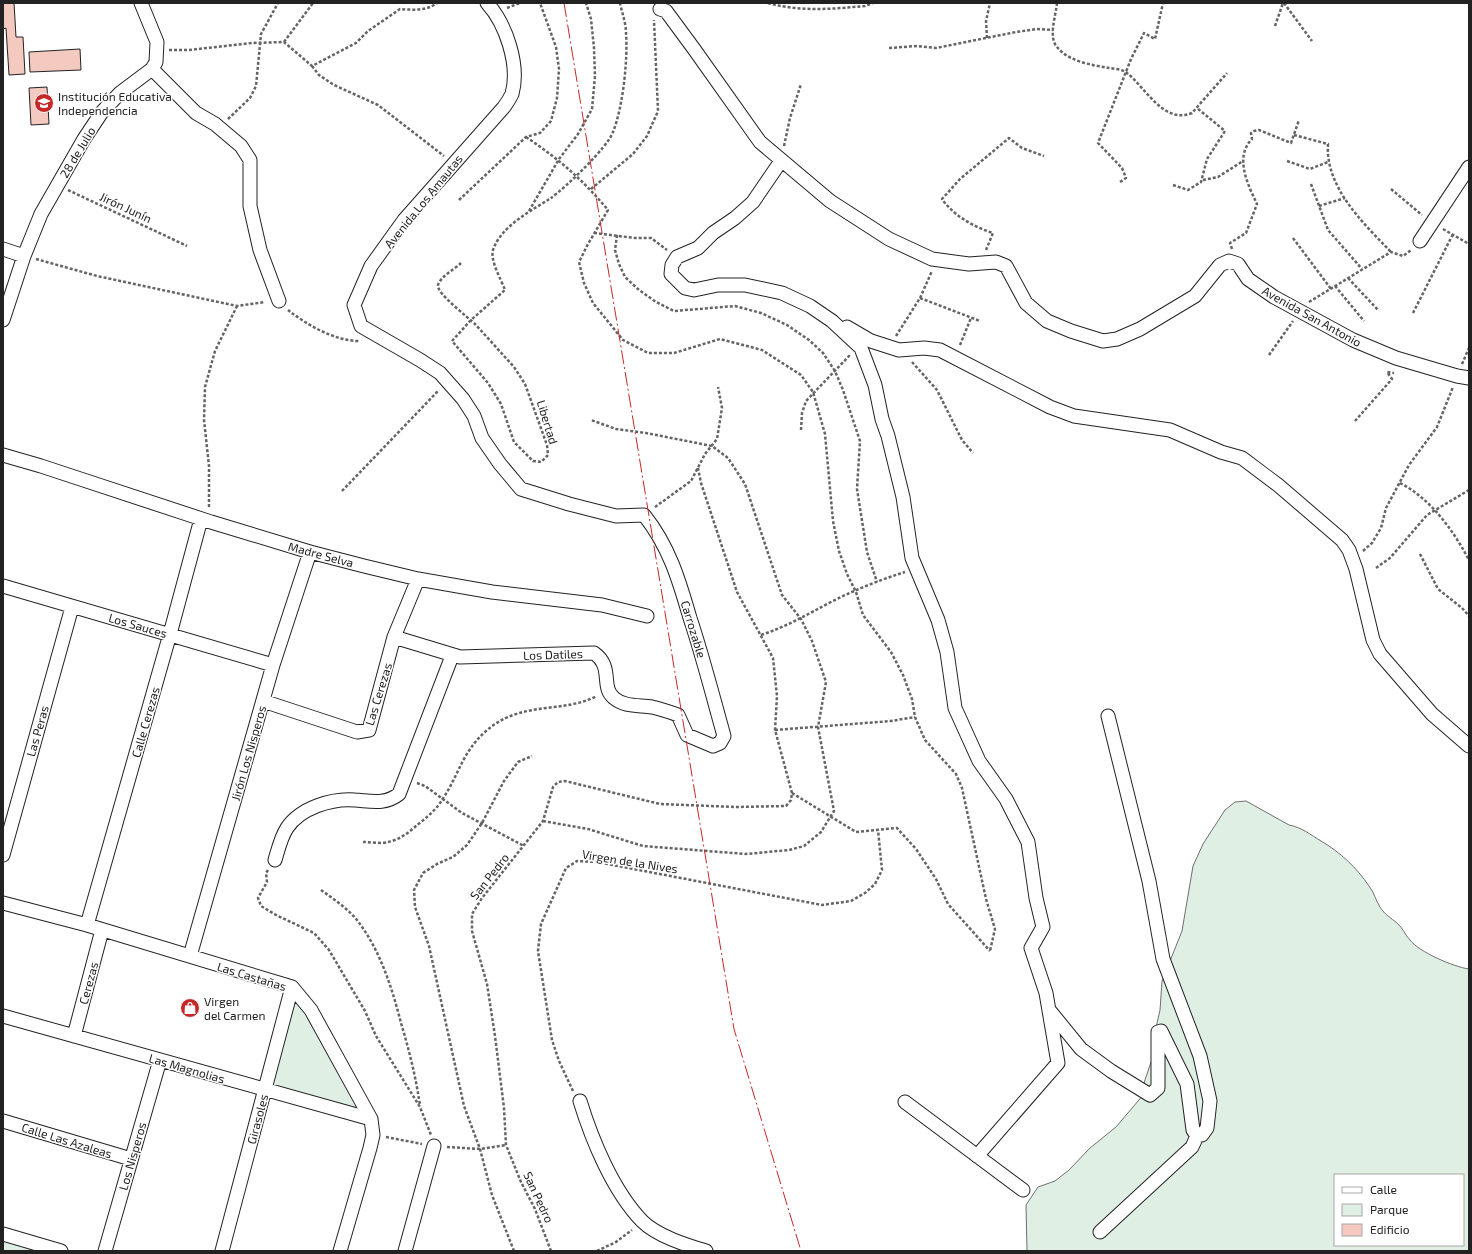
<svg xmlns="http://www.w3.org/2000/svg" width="1472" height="1254" viewBox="0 0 1472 1254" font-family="'Exo 2',sans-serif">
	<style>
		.green { fill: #e0efe3; stroke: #6f6f6f; fill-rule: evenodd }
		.building { fill: #f3c9c0; stroke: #222 }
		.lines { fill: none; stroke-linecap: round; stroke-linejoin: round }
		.minor-casing { stroke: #222; stroke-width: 15 }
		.path { stroke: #646464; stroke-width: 2.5; stroke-dasharray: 3 2; stroke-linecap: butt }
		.minor { stroke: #fff; stroke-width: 13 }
		.power { stroke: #c62828; stroke-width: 1; stroke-dasharray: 14 3 2 3; stroke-linecap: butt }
		.labels { text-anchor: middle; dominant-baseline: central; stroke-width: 3; stroke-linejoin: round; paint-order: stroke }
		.poi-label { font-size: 12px; fill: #222; stroke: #fff; text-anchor: start }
		.street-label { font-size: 12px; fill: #222; stroke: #fff }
	</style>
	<rect width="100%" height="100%" fill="#fff"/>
	<path class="green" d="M1246 801 1289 825C1301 827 1311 835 1321 841 1340 852 1357 868 1369 886 1374 892 1376 901 1380 907 1385 915 1391 918 1397 923 1403 928 1405 935 1410 940 1419 952 1454 967 1469 969V1251H1027L1026 1205 1038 1187 1055 1181 1069 1170 1090 1148 1116 1127 1144 1094V1083L1152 1059 1155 1032 1160 1010 1162 981 1182 931 1193 866 1203 844 1225 810 1235 802ZM1335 1175H1463V1245H1335Z
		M294 998 301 1003 360 1111 270 1087Z
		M3 1234 61 1251H3Z"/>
	<path class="building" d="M3 3H14L16 37H23L25 74 9 75 6 28 3 29Z
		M80 49 81 70 30 72 29 52Z
		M47 87 49 124 31 125 29 88Z"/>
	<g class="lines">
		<defs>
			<path id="minor" d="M660 9 666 11 694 49 760 142 830 201 889 239 932 259 969 264 996 262 1006 266 1026 303 1047 321 1071 331 1103 341 1117 339 1140 329 1195 296 1220 265 1229 261 1238 264 1248 279 1274 297 1353 340 1396 358 1457 376 1469 378
				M152 69 196 113 215 124 241 146 250 160V206L260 250 279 301
				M781 161 753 202 735 218 713 233 698 248 677 257 672 265 671 274 685 288 694 290 718 285H745L782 293 810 306 832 321 861 348 875 385 882 419 888 436 903 497 912 558 938 620 947 652 955 708 979 761 1006 799 1028 842 1036 898 1043 927 1031 948 1046 993 1058 1063 977 1156
				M1420 241 1469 167
				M3 249 24 256
				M3 320 24 256 41 214 84 139 102 112 120 93 152 69 156 62 157 42 141 3
				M847 327 871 341 899 350 924 348 940 350 1050 407 1074 416 1170 430 1221 452 1242 458 1278 485 1342 540 1349 550 1356 569 1373 640 1380 654 1432 714 1469 746
				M3 455 41 466 211 522 310 552 364 566 418 579 492 592 602 605 647 616
				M3 586 273 665
				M394 637 460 657 594 653C614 667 600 687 614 698 624 707 639 705 652 707 661 709 670 712 678 715L687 735 713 746 720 743 724 736C713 697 703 657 690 618 679 580 669 546 644 515L616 516 569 504 521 489 500 464 482 438 474 416 463 399 440 373 420 360 361 326 354 305 371 266 404 220 504 107C507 103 510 98 512 94 520 65 506 24 487 3
				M263 701 357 732 369 730 394 637 418 579
				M3 855 72 607
				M275 860C278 850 281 837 287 828 300 808 332 798 355 800 371 801 385 805 399 794L452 656
				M3 903 87 925 292 987 311 1010 371 1119 373 1135 370 1148 340 1251
				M87 925 170 634 201 519
				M190 956 273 665 310 552
				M1050 1011 1081 1049 1111 1071 1150 1095 1158 1088V1032L1161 1031 1187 1084 1193 1130 1197 1136 1202 1135 1207 1128 1210 1101 1200 1056 1163 959 1149 881 1108 716
				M3 1016 371 1119
				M74 1036 102 930
				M580 1101C592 1140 613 1191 642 1221 657 1236 686 1245 706 1251
				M905 1102 1023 1190
				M3 1121 131 1159
				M1100 1232 1192 1147 1197 1136
				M3 1234 61 1251
				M105 1251 160 1060
				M222 1251 292 987
				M405 1251 434 1146"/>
		</defs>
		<use href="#minor" class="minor-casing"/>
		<path class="path" d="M768 3C800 12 832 9 865 6L873 3
			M1057 3C1056 15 1048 37 1057 47 1069 62 1092 65 1109 68 1115 69 1122 69 1127 73 1145 87 1164 125 1192 113L1227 73
			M1284 3 1312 41
			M507 8 520 3
			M1275 26 1283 3
			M987 38 986 21 990 3
			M284 42 313 3
			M889 48 917 46 936 48 1016 32 1037 29 1053 30
			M169 50H189L252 43 284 42 312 66 356 43 368 31 400 9C413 10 427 11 437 3
			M312 66 319 75 334 85 378 105 444 156
			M228 119 250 98 256 86 261 34 278 3
			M1294 135 1328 144C1325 187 1363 223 1391 252
			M526 137C559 159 583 180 608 210L588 244 579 262 584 283 593 303 623 340 648 353H674L720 339 762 350 801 375 813 392 825 434 833 521 839 551 847 574 856 592 863 615 891 652 903 675 912 699 915 717 925 740 956 774 962 788 986 899 995 929 990 951
			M784 146 790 118 801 84
			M1287 161 1310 169 1328 162
			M1203 180 1218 177 1243 161
			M1120 182 1126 178 1122 168 1098 143 1131 59 1144 33 1155 39 1163 3
			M1311 184 1328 230 1362 269
			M1173 185 1188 190 1201 182 1207 159 1225 131 1197 108
			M591 189 633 154 647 136 658 111 654 20
			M1391 189 1422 215
			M68 190 187 246
			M459 200 526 137 540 133 551 121 557 98 559 69 556 47 540 3
			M1319 206 1345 198
			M529 211 559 159 578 134 592 109 595 76 594 48 591 19 586 3
			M1443 229 1469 244
			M594 233 635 238H651L667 250
			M617 235 615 250 619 264 625 277 639 290 656 302 674 311 735 306 761 313 787 325 809 340 823 353 835 371 843 390 860 441 857 489 867 552 877 582
			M1293 238 1331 289
			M1232 249 1230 243 1246 233 1257 204C1248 185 1234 157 1252 139L1251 133 1254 131 1259 130 1291 143 1299 120
			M986 250 993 233C974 227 954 216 942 199L960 179 1009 138 1022 148 1044 156
			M36 259 97 276 237 306 265 302
			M461 263C455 269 441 276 438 285 436 293 469 318 476 325L514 367 525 384 547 445 548 455 541 462 533 461 514 442 501 404 488 383 452 341 471 320 505 290C501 279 490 261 493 250 501 226 531 211 551 198 565 188 608 147 613 132 623 107 628 59 626 33 626 23 622 13 620 3
			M1348 278 1378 310
			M1335 286 1364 321
			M920 298 980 321
			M1309 302 1391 252 1403 256 1411 250
			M288 310C307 325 335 341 359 341
			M1413 313 1453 234
			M896 336 920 298 932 271
			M960 345 971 318
			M1269 355 1293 321
			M912 362 937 390 962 440 973 453
			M1462 364 1469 348
			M1355 421 1392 379 1387 372 1394 373
			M801 430 802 413 806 401 850 355
			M1400 483C1431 499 1453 530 1469 560
			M342 491 439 390
			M209 507V466L204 420 205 387 215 351 237 306
			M655 507 691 481 705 454 717 439 722 408 718 387
			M1363 551 1372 543 1381 528 1386 508 1409 465 1437 427 1453 387
			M1420 554 1438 589 1462 608 1469 616
			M1376 568 1390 558 1427 515 1469 490
			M761 635C788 626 806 615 831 602 854 590 880 580 905 572
			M775 730 891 721 915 717
			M417 783 425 786 462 813 524 846
			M792 793 856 832 897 828 916 849 936 879 948 904 990 951
			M543 821 588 829 643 846 746 854 789 850 804 846 821 832 834 811 818 727 826 682 812 641 801 619 782 595 745 484 728 458 712 446 646 433 616 429 591 420
			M363 842C371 842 381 844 388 842 399 840 408 833 416 826 426 818 436 810 442 800 459 775 462 752 486 731 521 700 562 714 597 696
			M268 870 266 873 267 882 258 898 261 906 276 915 314 933 329 950 365 1011 376 1036 420 1107 431 1135
			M321 890C335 900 350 910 360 924 381 953 392 988 401 1023 409 1050 416 1077 420 1106
			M573 1091 559 1061 552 1040 538 951 541 924 566 868 577 861 597 862 822 905 851 901 865 893 875 884 882 870 878 830
			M386 1137 422 1144
			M447 1147 480 1149 506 1145
			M514 1251 492 1195 480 1149 464 1106 429 946 415 907 414 890 423 873 437 864 453 857 467 845 482 823 504 781 518 762 532 756
			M551 1251 535 1209 521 1182 506 1145 504 1108 495 1036 487 984 472 931V914L482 898 543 821 553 787 558 782 565 781 660 804 736 807 786 806 791 800 792 793 775 730 777 696 773 658 737 592 701 483 698 468
			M597 1251 616 1242 632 1230"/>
		<use href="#minor" class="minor"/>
		<path class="power" d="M564 3 734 1029 801 1251"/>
	</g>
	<defs>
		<symbol id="school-disc" viewBox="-11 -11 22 22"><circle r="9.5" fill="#c62828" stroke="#fff"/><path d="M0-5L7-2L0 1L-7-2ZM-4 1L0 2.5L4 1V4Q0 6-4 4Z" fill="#fff"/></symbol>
		<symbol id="shop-disc" viewBox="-11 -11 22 22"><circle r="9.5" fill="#c62828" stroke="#fff"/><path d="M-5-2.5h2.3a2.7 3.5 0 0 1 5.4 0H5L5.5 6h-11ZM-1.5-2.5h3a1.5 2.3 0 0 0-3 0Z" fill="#fff"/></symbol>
	</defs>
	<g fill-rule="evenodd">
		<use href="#school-disc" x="33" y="92" width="22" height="22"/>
		<use href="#shop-disc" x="179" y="997" width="22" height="22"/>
	</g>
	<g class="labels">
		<g class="poi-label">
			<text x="58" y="96">Institución Educativa<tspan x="58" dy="14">Independencia</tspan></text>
			<text x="204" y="1001">Virgen<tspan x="204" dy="14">del Carmen</tspan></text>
		</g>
		<g class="street-label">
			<text transform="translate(77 152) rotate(-59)">28 de Julio</text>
			<text transform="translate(423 201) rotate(-51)">Avenida Los Amautas</text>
			<text transform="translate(126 207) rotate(25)">Jirón Junín</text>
			<text transform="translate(1312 316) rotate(29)">Avenida San Antonio</text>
			<text transform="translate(548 422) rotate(73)">Libertad</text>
			<text transform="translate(321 554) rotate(15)">Madre Selva</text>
			<text transform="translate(138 625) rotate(16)">Los Sauces</text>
			<text transform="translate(694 629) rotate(73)">Carrozable</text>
			<text transform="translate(553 654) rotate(-2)">Los Datiles</text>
			<text transform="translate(378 694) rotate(-73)">Las Cerezas</text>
			<text transform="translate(145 722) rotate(-74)">Calle Cerezas</text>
			<text transform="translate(37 731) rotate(-74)">Las Peras</text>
			<text transform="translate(248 753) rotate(-74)">Jirón Los Nisperos</text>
			<text transform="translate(630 861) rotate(9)">Virgen de la Nives</text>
			<text transform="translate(489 876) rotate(-52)">San Pedro</text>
			<text transform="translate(252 976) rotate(17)">Las Castañas</text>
			<text transform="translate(88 983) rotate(-75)">Cerezas</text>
			<text transform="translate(187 1068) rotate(16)">Las Magnolias</text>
			<text transform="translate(257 1119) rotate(-75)">Girasoles</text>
			<text transform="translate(67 1140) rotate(17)">Calle Las Azaleas</text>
			<text transform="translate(132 1156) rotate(-74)">Los Nisperos</text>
			<text transform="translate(539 1197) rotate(65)">San Pedro</text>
		</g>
	</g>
	<rect width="1472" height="1254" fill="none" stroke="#222222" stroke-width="8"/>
	<rect x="1334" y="1174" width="130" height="72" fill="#ffffff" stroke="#a7a7a7"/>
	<rect x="1342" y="1187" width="20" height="6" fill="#ffffff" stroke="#a7a7a7"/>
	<text x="1370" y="1194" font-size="12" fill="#222222">Calle</text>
	<rect x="1342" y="1204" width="20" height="12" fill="#e0efe3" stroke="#a7a7a7"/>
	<text x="1370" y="1214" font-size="12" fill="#222222">Parque</text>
	<rect x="1342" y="1224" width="20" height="12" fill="#f3c9c0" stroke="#a7a7a7"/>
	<text x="1370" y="1234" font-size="12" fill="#222222">Edificio</text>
</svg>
